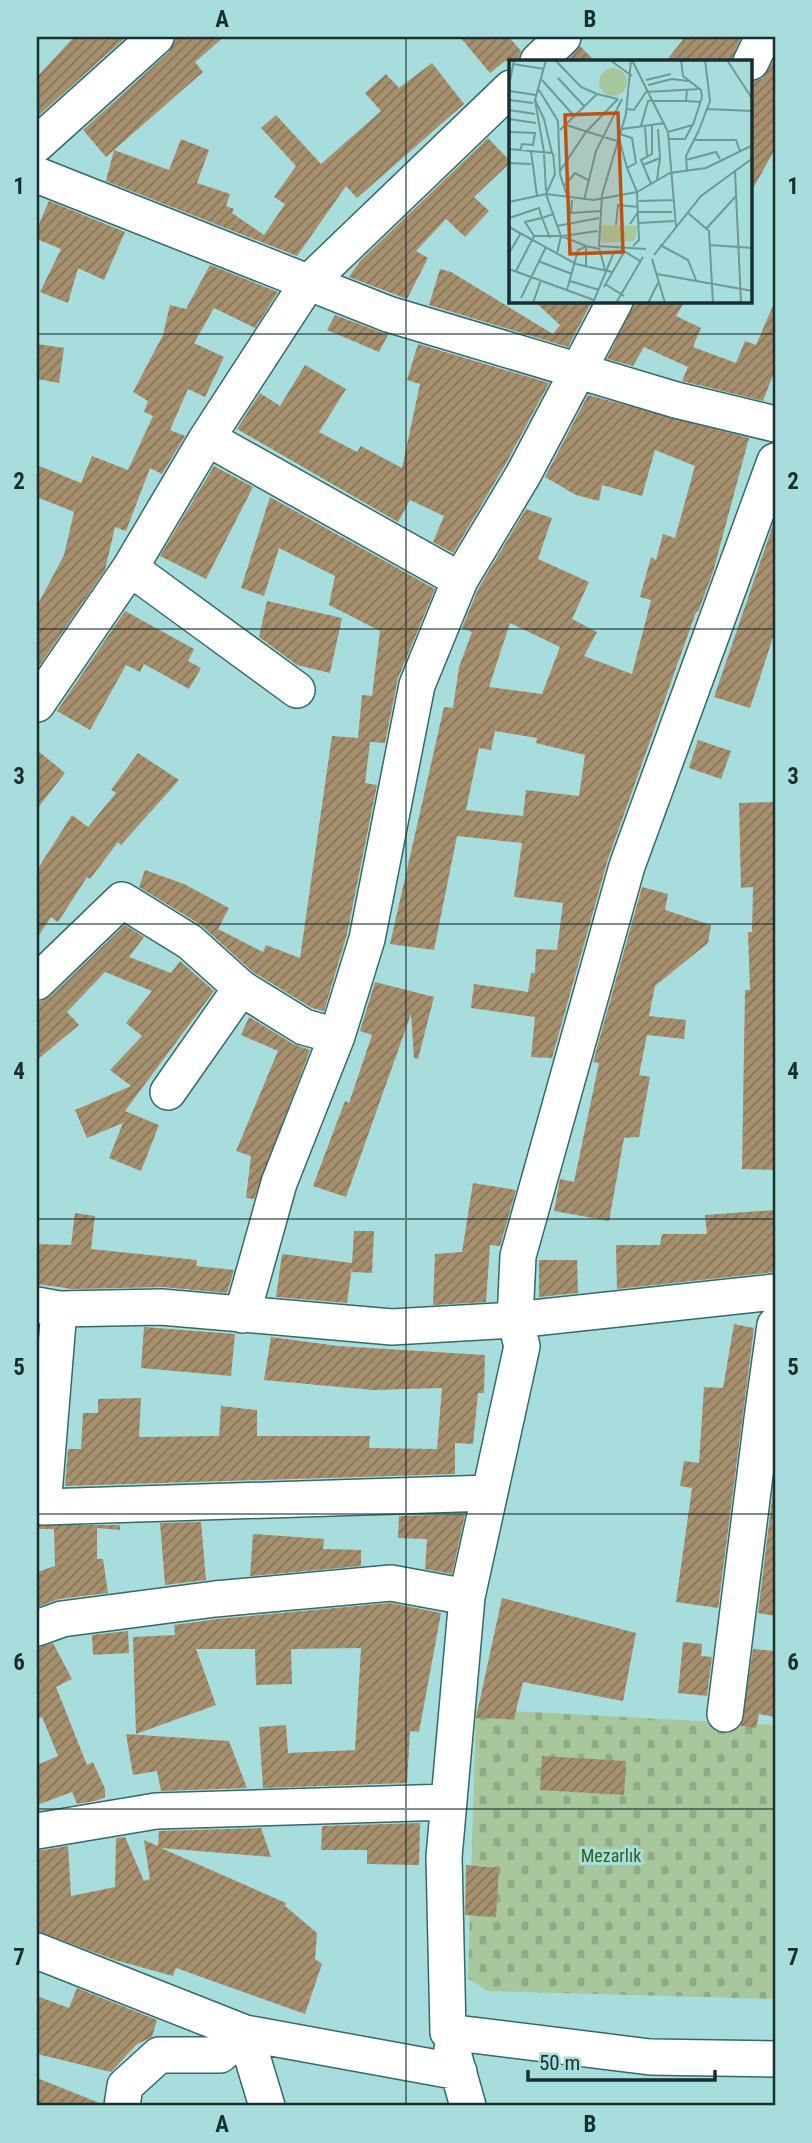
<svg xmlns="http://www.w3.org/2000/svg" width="812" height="2143" viewBox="0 0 812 2143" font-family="'Roboto Condensed',sans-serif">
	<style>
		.cemetery { fill: url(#cemetery-stones) }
		.building { fill: url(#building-hatch); fill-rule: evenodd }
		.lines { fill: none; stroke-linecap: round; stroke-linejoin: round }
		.minor-casing { stroke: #36696a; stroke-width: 38 }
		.minor { stroke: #fff; stroke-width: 35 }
		.grid { fill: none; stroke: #1a3030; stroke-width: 2; stroke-opacity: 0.55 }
		.labels { text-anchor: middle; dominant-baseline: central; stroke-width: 6; stroke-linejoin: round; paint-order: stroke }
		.park-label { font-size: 18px; fill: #31621d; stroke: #a8ddde }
		.inset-road { fill: none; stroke: #6f9898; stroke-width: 2 }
		.view { fill: #bf5113; fill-opacity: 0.15; stroke: #bf5113; stroke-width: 3.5 }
		.inset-edge { fill: none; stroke: #1a3030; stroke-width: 3.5 }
		.neatline { fill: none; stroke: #1a3030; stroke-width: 2.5 }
		.grid-label { font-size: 23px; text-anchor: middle; font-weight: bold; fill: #1a3030 }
	</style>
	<defs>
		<pattern id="cemetery-stones" width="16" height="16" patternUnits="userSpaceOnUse" patternTransform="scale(1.75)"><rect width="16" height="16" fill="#a8c79d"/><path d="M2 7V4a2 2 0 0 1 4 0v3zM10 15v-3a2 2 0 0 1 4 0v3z" fill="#90ab88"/></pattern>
		<pattern id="building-hatch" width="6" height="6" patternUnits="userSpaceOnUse" patternTransform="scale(1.75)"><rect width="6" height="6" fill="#a68f6d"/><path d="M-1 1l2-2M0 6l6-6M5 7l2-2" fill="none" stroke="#86755a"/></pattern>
	</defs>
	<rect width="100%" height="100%" fill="#a8ddde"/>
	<path class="cemetery" d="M476 1709 775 1725V1999L487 1991 468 1978Z"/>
	<path class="building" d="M74 37H126L37 117V77Z
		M176 37H224L195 62 203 72 106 157 83 130 169 52Z
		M460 37H509L521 51 518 61H505L490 73Z
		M685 37H741L731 61H666Z
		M580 46 595 61H567Z
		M775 58V149L751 192V82L763 78Z
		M432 63 464 104 357 198 346 186 297 256 106 181 114 150 169 170 181 139 209 150 197 183 230 194 226 206 234 209 232 213 264 235 285 204 274 197 296 166 261 128 276 115 321 164 381 111 365 93 386 74 399 88Z
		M488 138 511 162 474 197 489 211 465 237 446 219 416 251 428 258 407 299 349 277 360 261Z
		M49 201 125 232 104 280 78 268 68 303 40 292 61 249 37 239V229Z
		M210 265 278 292 255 328 214 308 194 343 224 357 205 397 188 389 170 430 185 436 162 474 150 468 126 531 115 527 105 570 37 669V606L64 555 74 512 37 497V465L81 483 92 456 128 470 153 416 144 412 148 401 133 392 163 335 170 305 186 309Z
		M440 269 451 272 553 334 560 325 534 301H592L568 347 429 305Z
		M635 301H685L676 316 701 328 693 347 736 363 745 341 756 345 775 301V370L763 401 682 381 688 367 644 347 633 366 607 359Z
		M335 315 388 335 379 352 327 330Z
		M37 344 64 348 59 383 37 379Z
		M418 344 549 383 505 465 453 553 433 542 444 516 410 500 398 522 237 429 260 393 280 406 305 365 346 389 319 432 357 452 361 446 402 468 420 384 407 380Z
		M588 395 749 438 713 572 698 612H696L608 859 552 1058 531 1057 535 1017 471 1008 474 984 528 992 531 973H535L536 949 557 950 563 903 514 897 522 843 457 836 434 950 390 944 444 707 453 708 459 667 472 632 462 628 478 589 526 509 552 518 538 559 589 582 572 619 597 632 584 656 632 674 651 600 640 597 651 557 656 560 663 534 675 538 695 466 655 450 642 496 602 485 599 501 576 495 545 477ZM510 623 560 647 542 694 489 687ZM495 731 537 738 536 743 585 755 579 796 526 790 523 816 466 810 479 748 491 750Z
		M214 466 253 487 206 579 160 556Z
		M270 497 435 589 398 678 385 743 370 742 365 783 377 785 347 934 324 1011 312 1008 253 972 201 925 139 887 145 870 184 884 229 908 218 929 263 952 266 945 300 958 332 736 358 738 362 695 372 696 380 631 329 605 335 576 279 548 264 596 241 588Z
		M775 519V631L750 708 714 697Z
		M267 601 342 618 330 673 297 665 259 637Z
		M125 611 194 649 188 661 201 668 189 689 144 664 140 672 126 665 90 730 57 711Z
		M698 740 731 751 721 779 689 768Z
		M37 750 65 773 37 809Z
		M138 753 179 780 121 845 118 842 90 879 87 877 58 922 51 917 37 938V870L72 815 88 827 116 793 111 790Z
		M775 802V1170L742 1169 745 990H750L748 932H752L753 887 741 888 739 803Z
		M642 887 668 894 665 910 711 925 708 943 655 986 649 1016 686 1020 684 1039 647 1035 639 1075 650 1077 639 1137 624 1138 609 1221 554 1211 560 1179 574 1182 599 1063 593 1062Z
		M125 925 144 937 129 957 171 973 180 961 214 991 125 1111 159 1125 141 1171 109 1158 123 1123 87 1138 75 1110 131 1086 110 1070 142 1036 126 1023 152 991 105 972 67 1012 79 1025 37 1060V1003L51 996Z
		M375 982 434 997 418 1059 414 1058 411 1014 346 1197 313 1186 345 1101 349 1103 372 1035 360 1031Z
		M249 1017 293 1044 310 1050 254 1199 246 1198 251 1156 236 1151 278 1051 241 1035Z
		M473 1183 516 1190 500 1246 490 1245 486 1302 433 1305 435 1254 462 1252Z
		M775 1210V1272L617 1289 616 1245H660L662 1234H707L705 1215Z
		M75 1213 95 1216 91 1249 197 1260 196 1266 234 1270 227 1293 163 1287 72 1289 37 1284V1244L71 1245Z
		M354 1231H374L372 1273 352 1272V1267L347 1303 276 1297 282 1254 352 1263Z
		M539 1260H577L578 1293 539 1297Z
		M734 1324 754 1328 718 1608 676 1602 692 1488 680 1486 684 1461 699 1463 704 1387 723 1388Z
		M144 1327 235 1334 231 1376 141 1368Z
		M271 1337 338 1346 485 1355 484 1393H478L473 1444 455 1443V1474L65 1486 68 1449H81L83 1413H98V1399L141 1398 139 1437 219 1436 221 1406 257 1410V1436H370L369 1448 437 1449 442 1388 373 1390 264 1380Z
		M775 1475V1616L758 1613Z
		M465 1514 452 1574 425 1569 427 1539 398 1538 399 1516Z
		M201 1522 206 1580 165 1585 160 1523Z
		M37 1525H120V1530L97 1528V1559H103L108 1593 59 1599 37 1607V1572L55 1566 54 1529H37Z
		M253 1534 324 1539 323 1549 361 1550V1566L250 1576Z
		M502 1598 636 1633 623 1701 523 1682 514 1719 476 1718Z
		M390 1603 441 1613 419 1732 410 1731 407 1783 263 1788 259 1727 286 1725 288 1753 355 1750 361 1648 291 1649 292 1684 256 1685 255 1649H196L216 1705 136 1734 133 1637 175 1635 174 1625 217 1619Z
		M128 1631 129 1653 93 1655 92 1635Z
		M683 1642 702 1644 701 1656 712 1657 707 1696 678 1693Z
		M53 1643 72 1679 56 1687 87 1765 93 1762 105 1789V1797L95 1801 77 1804 72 1792 37 1805V1765L58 1756 42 1717 37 1719V1648Z
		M753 1649 775 1651V1717L759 1714 756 1728 741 1726Z
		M126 1734 229 1741 247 1788 161 1791 157 1771 133 1775Z
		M542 1756 626 1761 624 1795 540 1790Z
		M420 1823 419 1865 367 1864V1850H321L322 1826Z
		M261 1828 271 1857 161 1848 286 1903 285 1906 317 1933 315 1959 322 1964 305 2014 176 1968 173 1976 115 1960 37 1931V1851L68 1846 71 1896 115 1887 116 1838 125 1837 144 1881 150 1879 144 1840 158 1846 159 1831Z
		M466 1865 499 1868 496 1917 465 1915Z
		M77 1988 157 2020 152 2037 137 2044 111 2072 37 2054V1996L69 2008Z
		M37 2078 102 2104V2106H37Z"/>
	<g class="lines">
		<defs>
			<path id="minor" d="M538 61 563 37
				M751 62 763 37
				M37 144 156 37
				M37 175 388 314 676 400 775 424
				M207 438 460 580
				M775 461 627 866 518 1256 515 1320 522 1346 467 1597 444 1857 448 2032 650 2057 775 2059
				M130 568 297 690
				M37 704 130 568 207 438 307 284 511 88
				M37 982 122 900 190 942 241 988 304 1027 337 1036
				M168 1092 241 988
				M37 1305 59 1309 161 1307 392 1327 515 1320 775 1292
				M59 1309 43 1507 490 1493
				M242 1315 279 1183 337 1036 367 939 417 685 460 580 523 475 615 301
				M763 1411 775 1325
				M37 1628 62 1619 215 1599 391 1583 467 1597
				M725 1714 763 1411 775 1413
				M37 1831 156 1811 449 1802
				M37 1951 245 2033 220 2055H159L125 2086 122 2106
				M452 2049 468 2106
				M267 2106 245 2033 459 2072"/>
		</defs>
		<use href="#minor" class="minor-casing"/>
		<use href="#minor" class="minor"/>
	</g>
	<path class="grid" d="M406 37V2106M37 334H775M37 629H775M37 924H775M37 1219H775M37 1514H775M37 1809H775"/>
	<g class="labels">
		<g class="park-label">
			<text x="611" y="1855">Mezarlık</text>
		</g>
	</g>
	<g transform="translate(509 60)">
		<rect width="243" height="243" fill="#a8ddde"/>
		<path d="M90 22a14 14 0 1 1 28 0a14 14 0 1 1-28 0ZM91 165 128 166 126 181 92 183Z" fill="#a8c79d"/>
		<path class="inset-road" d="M46 0 72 27 88 34M101 0 123 16M122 0 117 54 93 135 90 186 137 189M123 0 159 72 167 167M218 0 244 40M4 4 35 9M49 18 76 47M33 20 66 57M137 20 162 14M139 25 163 19 179 21M0 26 5 0M30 30 49 61 51 114 59 139M178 30 177 41 191 42M0 31 27 35M0 40 24 43M26 40 35 92M144 41H177M118 49 125 50 137 32 190 29M197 49 244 51M0 50 26 54M0 59 27 63M57 65 108 81M132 66 139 41 144 40M136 66 138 96M113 69 156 63M51 70 88 34 109 39M190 70 201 41 196 0M0 72 26 73 24 85 13 84 11 91M159 72 184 65 193 37 192 30 174 16 172 0M110 78 118 108M160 79H176L183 66M185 80H227L231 91M0 89 22 91M35 94 37 131M177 100 207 92 211 99M0 103 22 104M134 105 151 98 149 69M51 111 77 72 109 39M111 111 112 137M178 111 177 96 190 70M226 111 232 243M148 120 151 98M142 124 132 100 143 94V65M55 126 66 113 81 121M28 136 22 91 43 93 35 59 26 40 37 0M63 140 62 153 92 151M75 140 87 91 113 39M130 141 164 140M0 142 37 134 85 140 128 132 118 108 127 103 123 78 111 74M179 153 200 171 204 243M44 154 37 134 46 114 44 93M0 158 30 148 33 158 44 154 52 176 48 194M130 163 165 161M121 164 129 152H163M107 165 109 145 129 147M48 166 90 158M0 167 67 204 103 212M197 169 227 136M25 176 16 162 33 158 41 178M53 176 89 171M151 185 179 200 187 220M201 185 244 188M124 186 130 180 128 132 161 113 197 108 244 85M90 188 96 210M0 193 12 173M145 195 192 136 244 98M143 199 156 243M29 201 63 214M77 206V186L91 189M0 209 85 240M7 211 25 176H52L77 186M148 214 244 231M61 221 90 230M96 224 115 236M95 227 115 192M58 230 69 190 76 187M12 238 37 187M24 243 32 220M84 243 105 192 115 191 131 201M107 243 134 197M139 243 149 223"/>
		<path class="view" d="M109 53 114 192 61 194 56 55Z"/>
		<rect width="243" height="243" class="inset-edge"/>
	</g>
	<rect width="812" height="2143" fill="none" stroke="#a8ddde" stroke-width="77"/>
	<path d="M528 2070v10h187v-10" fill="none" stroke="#1a3030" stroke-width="3.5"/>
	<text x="539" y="2070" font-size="21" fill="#1a3030" stroke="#a8ddde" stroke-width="5" paint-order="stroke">50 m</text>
	<rect x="38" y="38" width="736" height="2066" class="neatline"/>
	<g class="grid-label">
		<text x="222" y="27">A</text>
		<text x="590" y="27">B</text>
		<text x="19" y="194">1</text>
		<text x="793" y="194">1</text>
		<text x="19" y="489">2</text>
		<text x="793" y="489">2</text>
		<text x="19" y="784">3</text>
		<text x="793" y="784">3</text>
		<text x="19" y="1079">4</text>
		<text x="793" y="1079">4</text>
		<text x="19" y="1375">5</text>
		<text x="793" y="1375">5</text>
		<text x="19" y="1670">6</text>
		<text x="793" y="1670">6</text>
		<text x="19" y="1965">7</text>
		<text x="793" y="1965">7</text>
		<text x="222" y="2132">A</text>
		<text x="590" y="2132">B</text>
	</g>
</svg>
